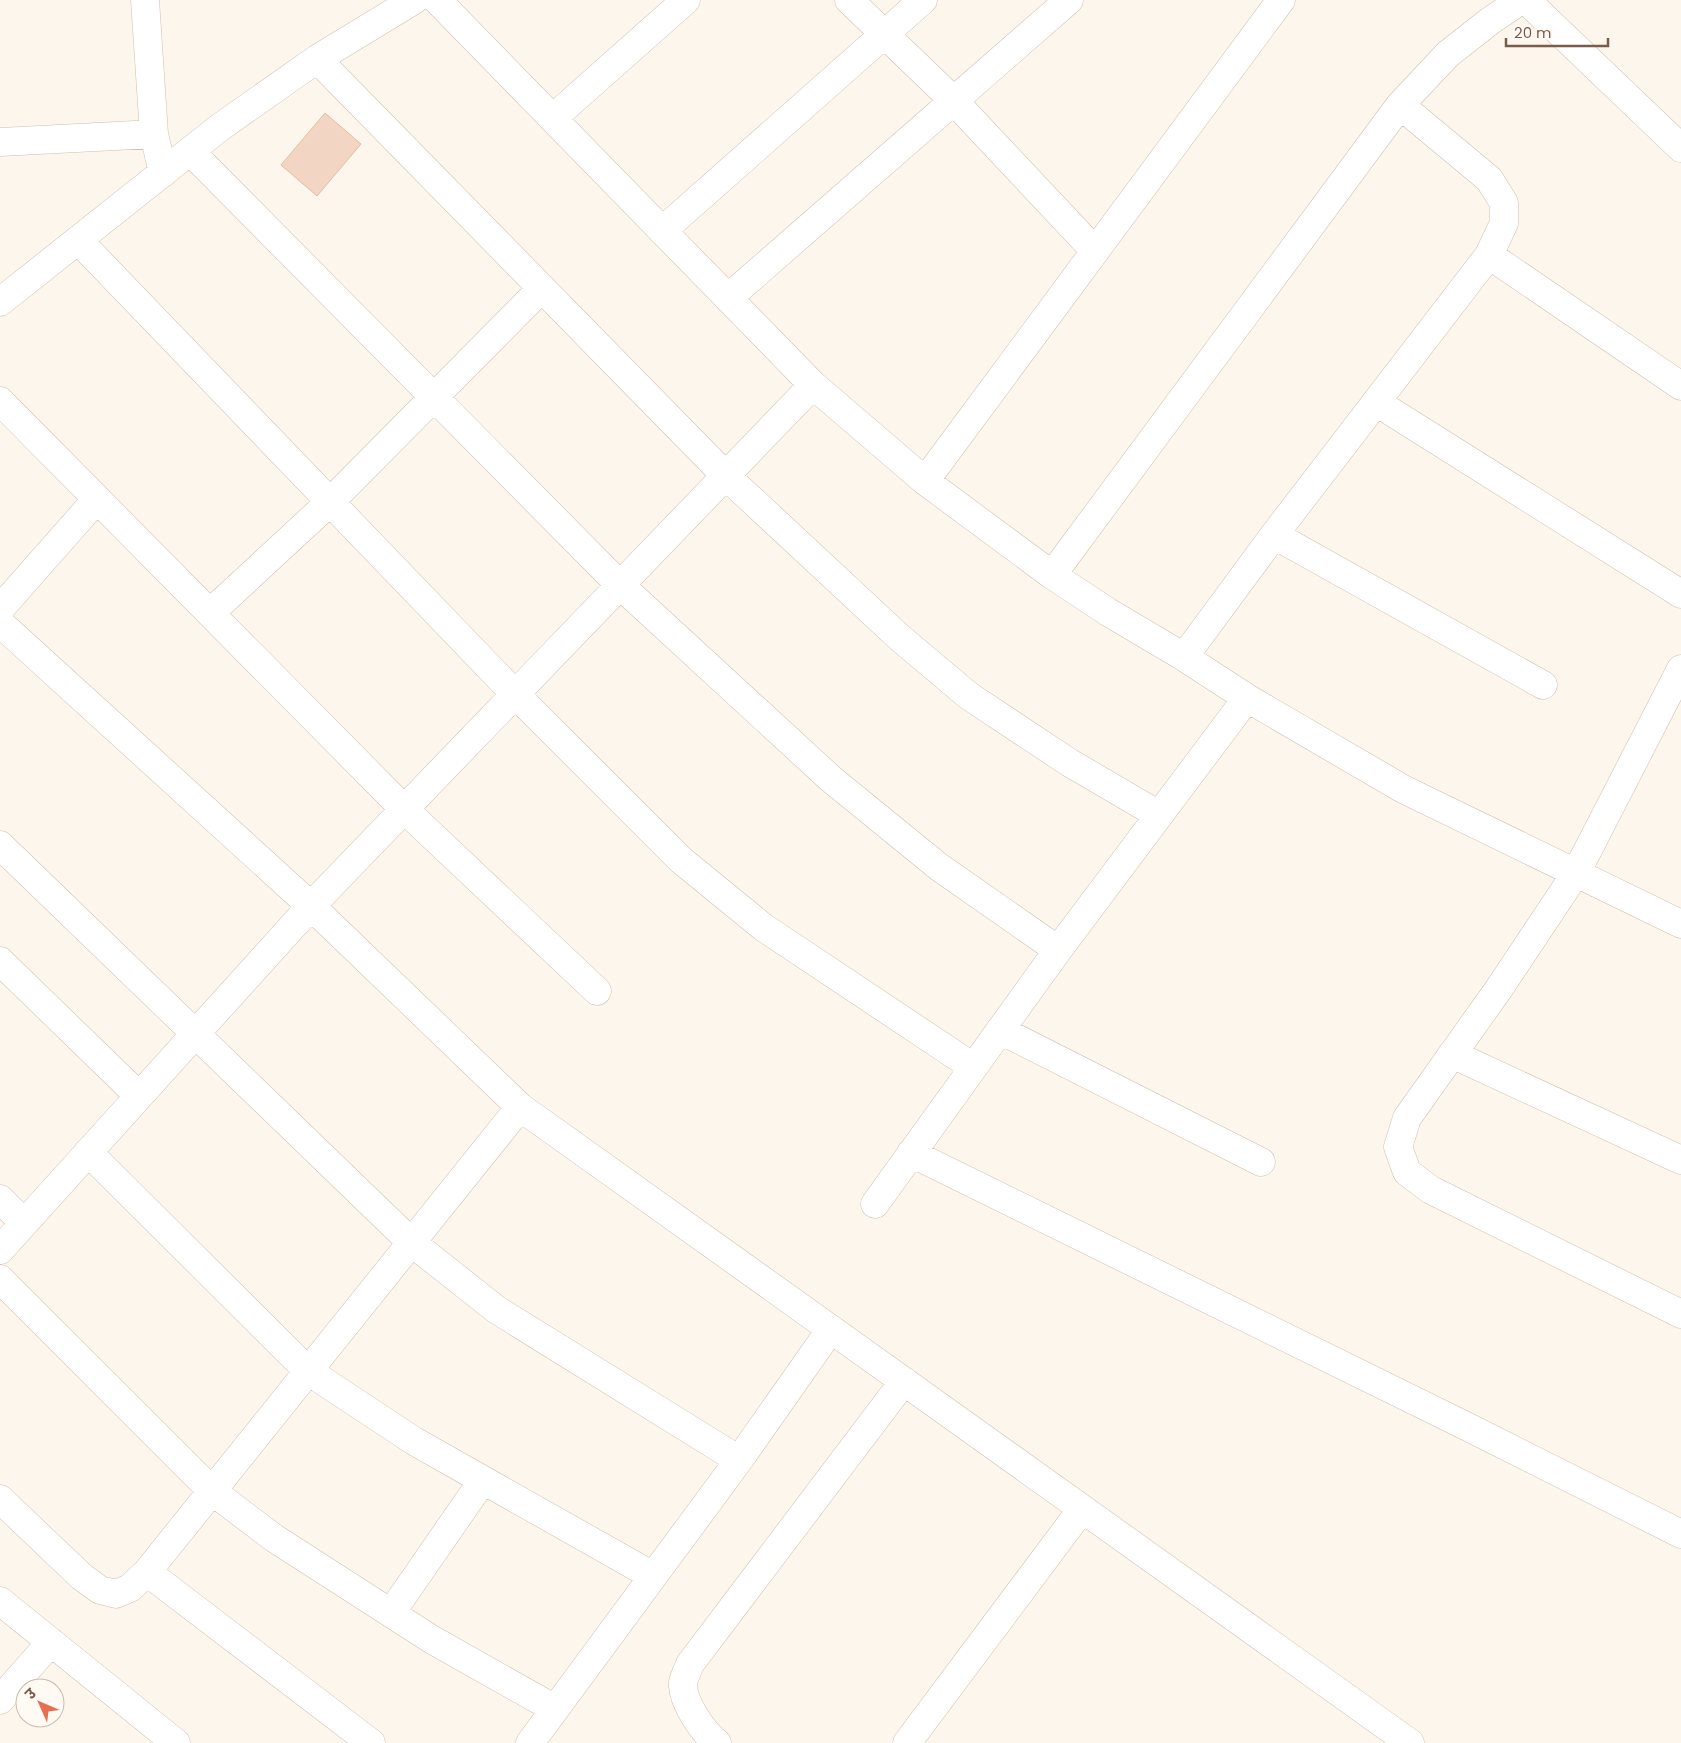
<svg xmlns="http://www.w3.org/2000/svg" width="1681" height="1743" viewBox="0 0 1681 1743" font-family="Poppins,'Noto Sans Devanagari',sans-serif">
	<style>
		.building { fill: #f3d5c3; stroke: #e6bba3 }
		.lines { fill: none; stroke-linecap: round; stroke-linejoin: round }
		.street-casing { stroke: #d1beb0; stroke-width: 29 }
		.street { stroke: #fff; stroke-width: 28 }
	</style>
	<rect width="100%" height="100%" fill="#fdf6ec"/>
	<path class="building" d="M325 113 361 144 317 196 281 165Z"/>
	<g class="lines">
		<defs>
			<path id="street" d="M145 0 154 134 163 173
				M437 0 813 385 925 481 1052 575 1108 612 1184 657 1247 698 1403 789 1681 924
				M849 0 954 101 1095 251
				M1526 0 1681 148
				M317 59 725 475 900 638 969 696 1070 763 1159 815
				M553 118 686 0
				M0 142 154 134
				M190 151 620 585 831 779 939 867 1058 950
				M662 231 923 0
				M78 240 515 694 681 860 763 927 973 1067
				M1489 255 1681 386
				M728 298 1069 0
				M0 302 219 128 317 59 414 0
				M0 401 404 809 597 991
				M1376 402 1681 594
				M925 481 1281 0
				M1274 535 1543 685
				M1052 575 1400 105 1448 54 1490 21 1521 0
				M0 609 97 499
				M210 613 330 502 541 289
				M0 623 311 906 520 1107 1410 1743
				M1184 657 1274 535 1489 255 1504 223V203L1489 179 1400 105
				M1681 669 1576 873 1498 990 1407 1118 1398 1147 1407 1172 1431 1190 1681 1314
				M0 845 411 1242 497 1310 739 1460
				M0 961 138 1095
				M1000 1030 1261 1162
				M1452 1054 1681 1160
				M88 1152 308 1371 414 1441 653 1576
				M911 1153 1466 1426 1681 1534
				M0 1199 24 1223
				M875 1204 1058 950 1247 698
				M0 1250 311 906 813 385
				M0 1279 212 1491 274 1538 431 1639 555 1709
				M0 1499 82 1577 100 1590 116 1594 130 1588 147 1572 520 1107
				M147 1572 371 1743
				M0 1601 176 1743
				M391 1613 483 1480
				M0 1700 51 1642
				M530 1743 739 1460 831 1329
				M717 1743C703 1732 684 1704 683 1686 682 1680 688 1670 690 1664L904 1381
				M907 1743 1082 1509"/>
		</defs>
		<use href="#street" class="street-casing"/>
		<use href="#street" class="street"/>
	</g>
	<g transform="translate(40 1703) rotate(315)"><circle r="24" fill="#fffaf3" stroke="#cabbb1"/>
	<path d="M0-4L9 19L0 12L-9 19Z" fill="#e76f51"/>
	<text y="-8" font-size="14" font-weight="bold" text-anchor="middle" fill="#7a5c4d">उ</text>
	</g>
	<path d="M1506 38v8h102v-8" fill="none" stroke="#7a5c4d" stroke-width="2.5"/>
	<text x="1514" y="38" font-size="15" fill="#7a5c4d" stroke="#fffaf3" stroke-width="4" paint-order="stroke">20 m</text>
</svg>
